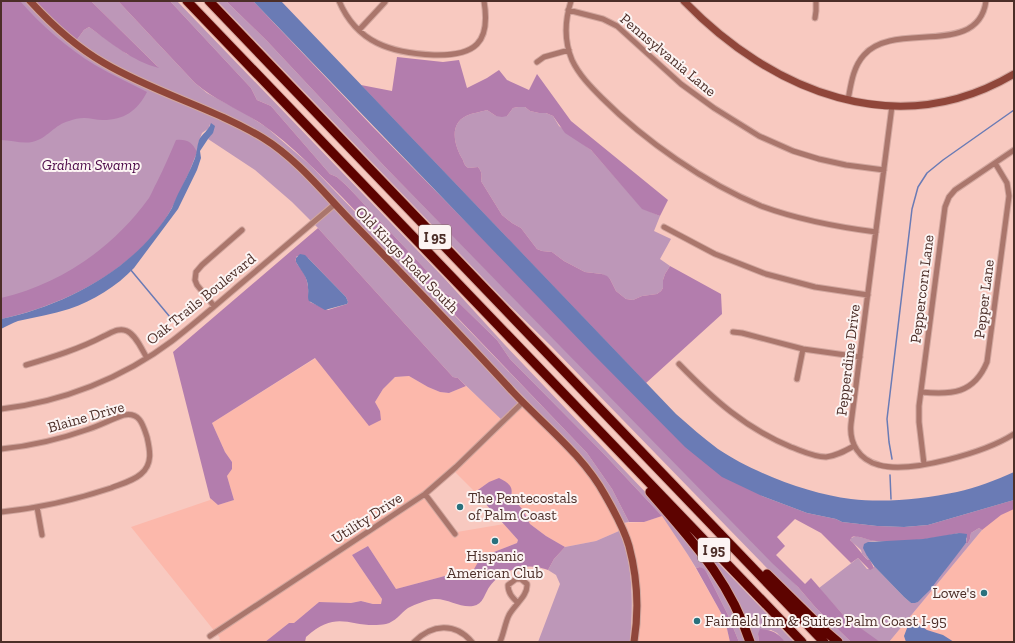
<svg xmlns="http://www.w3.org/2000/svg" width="1015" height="643" viewBox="0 0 1015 643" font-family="'Zilla Slab',serif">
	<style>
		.built { fill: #fcb8ab }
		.green { fill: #bd97b8 }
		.forest { fill: #b37dad; fill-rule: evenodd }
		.water { fill: #6a7bb5 }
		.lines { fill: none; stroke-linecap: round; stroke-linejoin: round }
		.stream { stroke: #6a7bb5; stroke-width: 1.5 }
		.street-casing { stroke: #d2a79f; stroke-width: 7 }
		.secondary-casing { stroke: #d2a79f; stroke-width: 9 }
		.highway-casing { stroke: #d2a79f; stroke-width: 11 }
		.street { stroke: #aa766c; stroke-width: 5 }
		.secondary { stroke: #90463a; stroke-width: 7 }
		.highway { stroke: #5d0300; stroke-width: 9 }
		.poi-dot { fill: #29717d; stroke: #fcf4f3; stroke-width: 1.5 }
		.labels { text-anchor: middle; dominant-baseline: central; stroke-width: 4; stroke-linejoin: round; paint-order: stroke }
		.shield { fill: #fcf4f3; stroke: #816965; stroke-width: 1 }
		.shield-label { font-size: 14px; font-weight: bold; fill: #4c2e28 }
		.street-label { font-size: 15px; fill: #4c2e28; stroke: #fcf4f3 }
		.park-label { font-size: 15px; font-style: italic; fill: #4a0746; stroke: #fcf4f3 }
		.poi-label { font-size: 15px; fill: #4c2e28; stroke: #fcf4f3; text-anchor: start }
	</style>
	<rect width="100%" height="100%" fill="#f8c9c0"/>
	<path class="built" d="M316 358 369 425 372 423 380 411 375 402 383 389 395 377 409 376 428 387 440 392 449 393 466 386 505 422 523 407 554 436 586 471 608 505 619 531 596 541 565 547 546 536 530 524 523 510 511 495 512 491 489 482 475 492 454 471 429 494 457 532 504 524 518 540 517 543 481 557 471 576 456 573 396 589 368 546 352 555 382 599 381 604H373L361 601 351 603 319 602 294 623H289L265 642H222L219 639 220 638 131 527 210 500V498L218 505 234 500 227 476 232 469V462L225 452 212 423Z
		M1014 500V642H889L982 530 976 511Z
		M662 516 688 555 725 620 730 642H638L639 632V600L623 523 644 522Z"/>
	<path class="green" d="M1 1H26L44 20 70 44 246 132 270 146 303 174 461 339 489 372 523 407 505 423 458 378 453 377 318 228 292 202 255 170 208 139 211 135 210 124 209 128 202 133 199 141 197 152 188 175 40 308 1 319Z
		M91 1H118L195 83 207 93 246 114 266 127 309 164 587 453 612 489 629 522 623 523 579 454 282 148 128 72 97 55 76 41 84 30 89 27 127 54 158 67Z
		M170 1H177L445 279 505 345 650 497 717 578 747 642H739L728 615 707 573 700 567 696 568 688 555 662 516 603 453 510 359 497 340 454 298 443 292 428 272 347 186 337 177 330 174 271 106 257 100 251 88Z
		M217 1H226L267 41 387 169 798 587 816 608 851 642H842L796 598 551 346 506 302Z
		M518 107H525L530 111 539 113H546L553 116 559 126 591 150 642 208 660 216 654 231 671 239 660 259 670 266 665 274 663 280V288L661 291 657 294 642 296 633 300 626 299 616 291 610 279 602 274 585 272 564 261 552 252 542 251 537 249 521 228 512 223 502 215 481 181C482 175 482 172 478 167 475 167 471 168 469 168 465 167 464 163 463 160 455 147 448 125 466 116 472 113 481 112 487 110L496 116H507L513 108Z
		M979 528 982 530 889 642H880L874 639 845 617 819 588 858 558 867 569 874 568V566L904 597 911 603 918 602C937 585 949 562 966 543H968L970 539 971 533Z
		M619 531C634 563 633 607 630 642H538L560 584 556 575 548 570 554 559 565 547 596 541Z
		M856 536 875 541 868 542 867 556 870 560H868L862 554 861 550 850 540 851 538Z
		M694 538 700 544 794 642H785L777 633 771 630 758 634 759 642H752Z"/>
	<path class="forest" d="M1 1H20C42 26 67 48 95 65 112 75 130 83 147 92 137 111 124 120 103 120 96 120 90 118 84 118 79 118 74 119 69 121 55 124 47 139 32 142 22 144 11 140 1 140Z
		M33 1H91L159 68C132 61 111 43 89 27L84 30 76 41 63 30Z
		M118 1H170L251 88 257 100 271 106 330 174 337 177 347 186 428 272 443 292 454 298 497 340 510 359 603 453 662 516 644 522H629L612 489 587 453 343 198C318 173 293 146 263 125 241 110 216 101 195 83Z
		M226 1H253L371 125 473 229 762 496 807 513 836 519 842 522 877 526 904 527 928 525 1014 500V509L1001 515 982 530 979 528 971 533 970 539 968 543H966L967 538 959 533C934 539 902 543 876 541 868 541 860 535 852 537L850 540C857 546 861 554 868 560H870L874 568 870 570 858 558 851 563 821 533 795 519 777 537 785 546 776 555 805 584 811 578 845 617 880 642H851L816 608 798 587 772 563 387 169 267 41Z
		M397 57 443 62 459 60 467 88 487 78 499 70 507 80 529 90 537 74 571 121 668 200 660 216 642 209 591 150 565 133 553 116 546 113H539L530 111 525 107H518L513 108 507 116 502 117 496 116 487 110C481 112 472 113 466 116 448 125 455 147 463 160 464 163 465 167 469 168 471 168 475 167 478 167 482 172 482 175 481 181L502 215 512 223 521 228 537 249 542 251 552 252 564 261 585 272 602 274 607 276 610 279 616 291 626 299 633 300 642 296 657 294 661 291 663 288V280L665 274 670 266 721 294 722 314 646 383 361 85 392 91Z
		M176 140C187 139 192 142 197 152L195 157C187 177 178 199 166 218 132 271 62 306 1 319V298C61 284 113 248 149 198 152 193 154 187 157 182 164 168 170 154 176 140Z
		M318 228 453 377 458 378 466 386 449 393 440 392 428 387 409 376 395 377 383 389 375 402 380 411 381 420 369 426 315 358 212 423 225 452 232 462V469L227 476 234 500 218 505 210 498 173 352ZM297 256 308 258 346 297 348 302 347 304 328 310 310 302C308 292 309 281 303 272 300 266 293 263 297 256Z
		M499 478C507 482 514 486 511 496L523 510 530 524 546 536 565 547 554 559 548 570C544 569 540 567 536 567 520 564 499 573 490 586 484 594 484 604 473 606 460 608 447 598 434 599 426 600 416 604 408 608 401 613 395 622 386 624 351 630 339 607 306 637L305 642H265L289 623H294L319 602 351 603 361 601 373 604H381L382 599 352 555 368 546 396 589 456 573 470 576 481 557 517 543 518 540 475 492 489 482Z
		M700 567 704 569 707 573 728 615 739 642H730L725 620 696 568Z
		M760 629C771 630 778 632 785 642H759L758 634Z"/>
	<path class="water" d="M253 1H281L676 414C690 426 703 438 718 449 754 473 809 494 851 499 885 503 923 499 957 492 976 488 996 480 1014 472V500L928 525 904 527 877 526 842 522 836 519 807 513 762 496 722 477 685 447 592 353Z
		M211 123 215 126 213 133 208 139 200 151 201 158 197 170 178 209 134 268C117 286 93 301 69 309 53 314 35 317 18 321 12 323 7 326 1 329V319C67 305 137 268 172 208 174 203 176 198 178 194 184 182 190 171 195 158 197 152 197 146 199 140 202 134 209 130 211 123Z
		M300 254 305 255 308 258 346 297 348 302 347 304 325 310 309 301C307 297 309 294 308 288 308 277 301 271 296 262V258Z
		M959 533 967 534 966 543 930 590 918 602 915 603H911L904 597 874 566 867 556 863 548 864 544 868 542 923 539Z
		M912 621 917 623 927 630 943 635 954 642H906L904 636 909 623Z"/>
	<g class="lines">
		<path class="stream" d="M130 269 175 323
			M892 459 889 442 887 419 912 209 918 187 927 173 943 160 1014 110
			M890 475 891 499"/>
		<defs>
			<path id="street" d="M339 1C357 43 391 53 434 55 475 56 491 43 484 1
				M571 1C565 20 564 41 572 60 579 75 591 87 602 98 645 141 705 183 761 206 799 220 837 227 876 232
				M568 10 603 19 617 26 681 84 714 108 759 136 793 151 819 159 846 165 884 170
				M815 18 816 11V1
				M359 30 385 2
				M537 62 544 57 569 50
				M848 100C851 84 853 67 864 55 894 20 978 59 986 1
				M892 106 851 424C849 443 859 460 879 465 911 474 986 452 1014 434
				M664 227 715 254 766 274 815 287 868 295
				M214 306 197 285 195 280 196 272 202 265 242 230
				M733 332 742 333 803 349 860 357
				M679 364C713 399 745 428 791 447 802 451 814 457 826 457 836 456 845 451 854 446
				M26 365C53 357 79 349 104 336 111 333 119 327 127 331 136 335 142 350 147 358
				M797 379 803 349
				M921 392C951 395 974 394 987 362L1009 196 1007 183 995 163
				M1 409C62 402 123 378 172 341 194 324 216 305 237 287 270 259 302 232 335 204
				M1 449C31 446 61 439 89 429 101 425 112 419 124 415 140 412 143 425 147 437 150 450 153 464 141 474 133 481 121 484 111 488 75 500 39 508 1 512
				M924 464 919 422V406L945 207 949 197 955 190 1014 150
				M425 494 455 534
				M37 507 42 535
				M210 636 425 494 456 467 523 402
				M414 642C432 624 455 622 472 642
				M500 642C504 633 505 623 509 615 515 604 528 596 527 584L521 579H516L508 585C508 593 512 597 518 603"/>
			<path id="secondary" d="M30 1C52 25 76 47 104 63 155 93 213 108 263 138 296 158 324 193 351 221 405 277 460 334 513 392 544 425 583 455 605 495 614 511 624 528 629 546 637 576 639 611 634 642
				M684 1C772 92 897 143 1014 74"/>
			<path id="highway" d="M187 1 802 642
				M209 1 824 642
				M650 492C692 541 729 579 750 642
				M767 574 824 630 838 642"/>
		</defs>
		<use href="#street" class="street-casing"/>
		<use href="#secondary" class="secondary-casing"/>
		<use href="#highway" class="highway-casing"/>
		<use href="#street" class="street"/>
		<use href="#secondary" class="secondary"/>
		<use href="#highway" class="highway"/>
	</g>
	<g class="poi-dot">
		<circle cx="460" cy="507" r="4"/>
		<circle cx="495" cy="541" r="4"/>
		<circle cx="984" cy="593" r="4"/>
		<circle cx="697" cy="621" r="4"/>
	</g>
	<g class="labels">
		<g class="shield">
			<rect x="419" y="225" width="32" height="24" rx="3"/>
			<rect x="698" y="538" width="32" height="24" rx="3"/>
		</g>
		<g class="shield-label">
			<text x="435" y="237">I 95</text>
			<text x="714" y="550">I 95</text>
		</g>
		<g class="street-label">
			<text transform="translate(668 55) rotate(40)">Pennsylvania Lane</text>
			<text transform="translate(407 260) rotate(46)">Old Kings Road South</text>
			<text transform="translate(922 289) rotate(-83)">Peppercorn Lane</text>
			<text transform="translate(201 299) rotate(-39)">Oak Trails Boulevard</text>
			<text transform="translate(984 299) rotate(-83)">Pepper Lane</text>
			<text transform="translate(848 360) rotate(-83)">Pepperdine Drive</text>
			<text transform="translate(86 417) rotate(-16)">Blaine Drive</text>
			<text transform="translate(367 518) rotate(-33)">Utility Drive</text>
		</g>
		<g class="park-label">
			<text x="91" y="165">Graham Swamp</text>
		</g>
		<g class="poi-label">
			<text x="468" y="498">The Pentecostals<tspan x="468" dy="17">of Palm Coast</tspan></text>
			<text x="495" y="556" text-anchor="middle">Hispanic<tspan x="495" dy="17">American Club</tspan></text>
			<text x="976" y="593" text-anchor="end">Lowe's</text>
			<text x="705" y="621">Fairfield Inn &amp; Suites Palm Coast I-95</text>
		</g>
	</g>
	<rect width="1015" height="643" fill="none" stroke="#4c2e28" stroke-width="4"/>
</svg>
